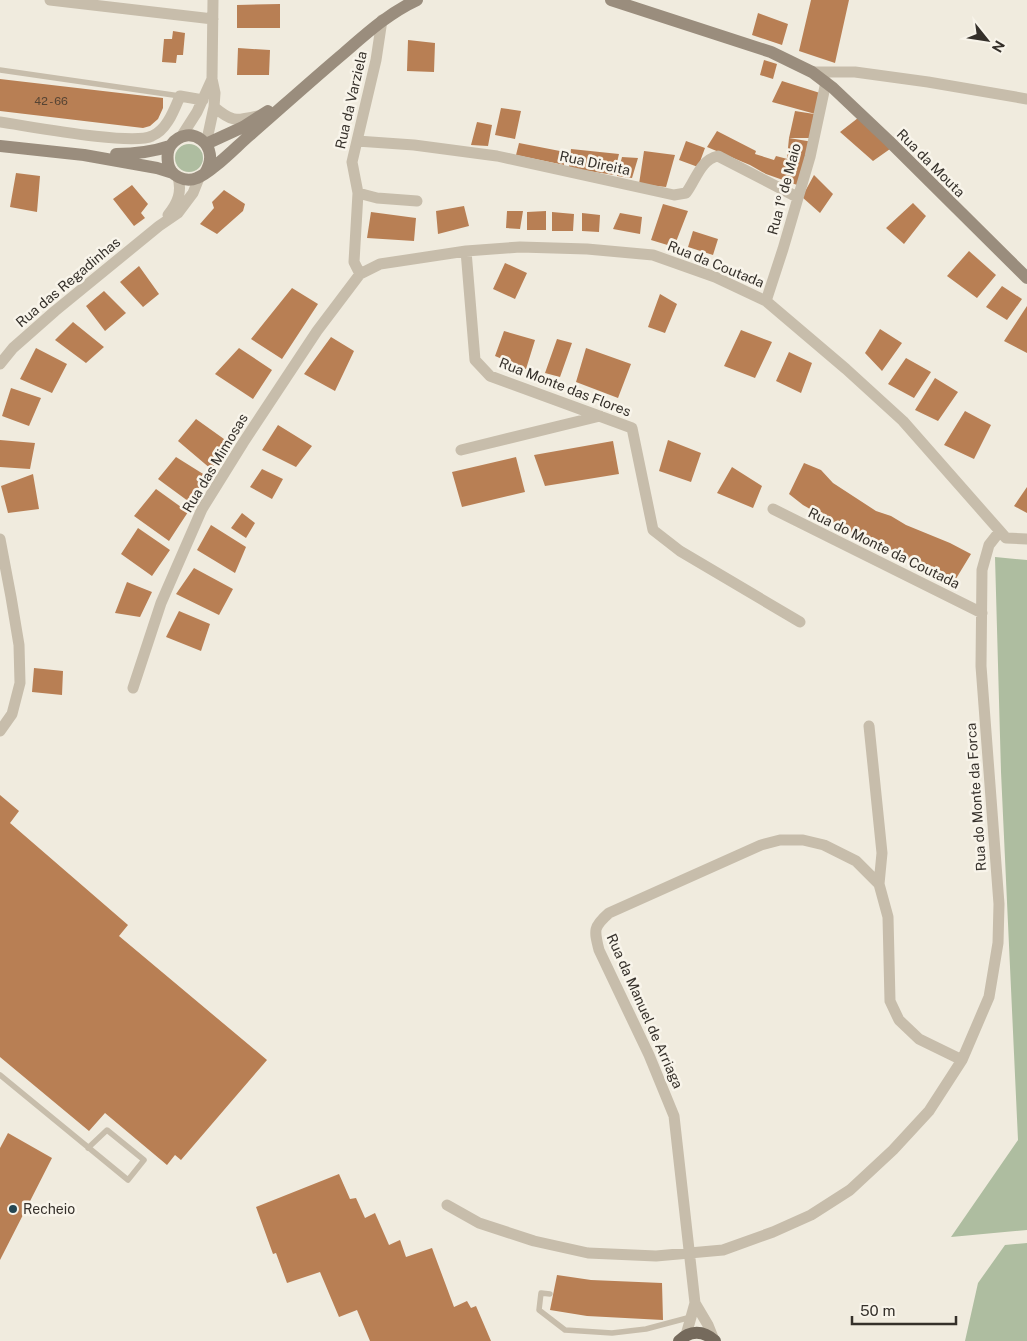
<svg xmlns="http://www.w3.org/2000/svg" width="1027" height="1341" viewBox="0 0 1027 1341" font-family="'Public Sans',sans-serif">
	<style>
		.green { fill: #aebda0 }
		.building { fill: #b87f54 }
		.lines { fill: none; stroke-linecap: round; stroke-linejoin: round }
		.service { stroke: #c7bdab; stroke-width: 5.5 }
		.minor { stroke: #c7bdab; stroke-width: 11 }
		.secondary { stroke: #9a8d7d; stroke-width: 12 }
		.primary { stroke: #756a5c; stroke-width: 12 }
		.poi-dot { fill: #244652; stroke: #f8f4ea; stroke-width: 2 }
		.labels { text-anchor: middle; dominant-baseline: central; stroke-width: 5; stroke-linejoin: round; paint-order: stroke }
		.number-label { font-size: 11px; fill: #564434 }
		.street-label { font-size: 14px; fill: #35302a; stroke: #f8f4ea }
		.poi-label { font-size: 14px; fill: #35302a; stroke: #f8f4ea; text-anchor: start }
	</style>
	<rect width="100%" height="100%" fill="#f0ebde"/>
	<path class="green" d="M175 158a14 14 0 1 1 28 0a14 14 0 1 1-28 0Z
		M995 557 1027 560V1230L951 1237 1018 1140 1001 772Z
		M1027 1243V1341H965L978 1283 1005 1245Z"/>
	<path class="building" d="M811 0H849L835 63 799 51Z
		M280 4V28H237V5Z
		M758 13 788 24 782 45 752 35Z
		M173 31 185 33 183 55H177L176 63 162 62 164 39H172Z
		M408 40 435 43 434 72 407 71Z
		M238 48 270 50 269 75H237Z
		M764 60 777 64 773 79 760 75Z
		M0 79 163 98V108L158 119 150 126 143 128 0 111Z
		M782 81 820 93 819 115 772 102Z
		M501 108 521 111 515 139 495 135Z
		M795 111 814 114 810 138H789Z
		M858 118 890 149 873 161 840 132Z
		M477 122 492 125 488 146 471 145Z
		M717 131 756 151 755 154 774 160 776 156 799 162 787 158 789 138 813 142 800 186 766 174 750 165 707 147Z
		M686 141 705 148 698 167 679 160Z
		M519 143 565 152 564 165 516 155Z
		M571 149 619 154 614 175 569 168Z
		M644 151 675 155 666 187 639 184Z
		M622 157 638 158 632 178 617 176Z
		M16 173 40 176 37 212 10 207Z
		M814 175 833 194 820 213 802 197Z
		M132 185 148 204 141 213 145 218 134 226 113 199Z
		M224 190 245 204 243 211 217 234 200 224 214 208 212 202Z
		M913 203 926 216 904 244 886 228Z
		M663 204 688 211 674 247 651 240Z
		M464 206 469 226 438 234 436 211Z
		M507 211H523L520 229 506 228Z
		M546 211V230H527V212Z
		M371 212 416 218 414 241 367 238Z
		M552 212 574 214 573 231H552Z
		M582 213 600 215 599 232 582 231Z
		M620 213 642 217 640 234 613 229Z
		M693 231 718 239 713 255 688 247Z
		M969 251 996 275 977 298 947 276Z
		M505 263 527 273 515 299 493 289Z
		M139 266 159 294 143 307 120 282Z
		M1002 286 1022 299 1007 320 986 307Z
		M292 288 318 304 282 359 251 339Z
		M104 291 126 313 105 331 86 306Z
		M660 294 677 304 665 333 648 327Z
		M1027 306V353L1004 341Z
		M73 322 104 347 86 363 55 340Z
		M880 329 902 343 882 371 865 353Z
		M741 330 772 342 755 378 724 366Z
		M504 331 535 340 526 369 495 356Z
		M331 337 354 351 335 391 304 374Z
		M557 339 572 343 560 377 545 373Z
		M36 348 67 364 52 393 20 379Z
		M239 348 272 370 253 399 215 374Z
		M586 348 631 364 618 398 576 382Z
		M789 352 812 363 801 393 776 381Z
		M906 358 931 372 914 398 888 384Z
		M935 378 958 392 938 421 915 410Z
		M11 388 41 398 29 426 2 416Z
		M965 411 991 425 974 459 944 445Z
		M196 419 231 444 211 469 178 441Z
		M278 425 312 446 296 467 262 450Z
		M0 440 35 443 30 469 0 467Z
		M668 440 701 453 691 482 659 471Z
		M613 441 619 474 545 486 534 455Z
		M176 457 208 477 188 501 158 479Z
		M516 457 525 492 462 507 452 472Z
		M804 463 821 470 833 483 876 511 891 516 906 525 950 543 971 554 954 582 923 563 905 558 892 550 859 537 803 505 789 494Z
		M732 467 762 486 753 508 717 493Z
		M262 469 283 479 272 499 250 487Z
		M33 474 39 509 8 513 1 486Z
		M1027 487V513L1014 506Z
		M156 489 188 512 169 541 134 516Z
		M242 513 255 523 246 538 231 528Z
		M211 525 246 547 235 573 197 550Z
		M138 528 170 550 152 576 121 554Z
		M194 568 233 589 219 615 176 594Z
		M127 582 152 592 140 617 115 613Z
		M179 611 210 624 201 651 166 637Z
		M34 668 63 671 62 695 32 692Z
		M0 795 19 811 10 823 128 925 119 936 267 1060 181 1160 175 1155 167 1165 105 1113 89 1131 0 1057Z
		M8 1133 52 1158 0 1260V1148Z
		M339 1174 350 1199 356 1198 365 1218 375 1213 389 1245 400 1240 406 1257 432 1248 454 1307 467 1301 471 1308 476 1306 491 1341H370L357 1310 339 1317 320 1272 287 1283 276 1253 273 1254 256 1207Z
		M557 1275 591 1280 662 1283 663 1320 587 1316 550 1310Z"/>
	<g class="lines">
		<path class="service" d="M0 70 180 96
			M0 1075 128 1180 144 1160 107 1130 88 1148
			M550 1294 541 1293 539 1310 565 1330 612 1333 646 1329 691 1317"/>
		<path class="minor" d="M50 0 213 19
			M812 72H855L928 82 1027 99
			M214 107C232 122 235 121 257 116
			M0 122C28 126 132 146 152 136 167 130 174 110 180 96L203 100
			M181 137 197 112 212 79
			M357 141 414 145 497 156 674 195 686 193C696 180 700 160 718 156L797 197
			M206 144 214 107 215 93 212 79 213 0
			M358 193 377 198 417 201
			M168 215C178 203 182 192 178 177
			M466 251 475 360 490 376 632 428 653 530 680 551 800 622
			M360 274 354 262 358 193 352 162 376 60 382 20
			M766 301 783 249 810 157 826 82
			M0 364 13 348 55 311 159 226 178 213 193 193 199 178
			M461 450 600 416
			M773 509 982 613
			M0 539 11 597 19 645 20 683 12 714 0 731
			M133 688 161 603 202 509 243 443 317 331 360 274 380 264 466 251 520 247 587 249 653 255 715 277 766 301 846 369 903 421 1006 538 1027 539
			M869 726 882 853 879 884 888 917 890 1001 899 1020 919 1039 962 1060
			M447 1205 479 1223 534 1241 588 1253 656 1256 723 1250 773 1232 811 1215 850 1190 893 1150 929 1111 962 1060 989 997 998 943 999 904 981 666 982 570 989 545 1000 531
			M686 1335 695 1303
			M714 1340 708 1325 695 1303 674 1116 649 1055 599 950C594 930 593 927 609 913L761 845 780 840H803L824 845 856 861 879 884"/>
		<path class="secondary" d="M611 0 771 52 812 72 833 88 889 141 1027 278
			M206 144 243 127 268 111
			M0 146 84 155 157 168 173 173
			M116 154C135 154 152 152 170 146
			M205 173C223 146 189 121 171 145 167 150 167 156 168 163 170 176 185 183 197 178 211 173 237 146 250 135 281 108 312 80 344 53 367 33 389 13 417 0"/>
		<path class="primary" d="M679 1341C690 1330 703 1330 715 1341"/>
	</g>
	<circle class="poi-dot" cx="13" cy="1209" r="5"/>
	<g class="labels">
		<g class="number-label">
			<text x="51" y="101">42 - 66</text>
		</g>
		<g class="street-label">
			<text transform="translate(351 100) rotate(-77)">Rua da Varziela</text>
			<text transform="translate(595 163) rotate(12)">Rua Direita</text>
			<text transform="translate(931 163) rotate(45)">Rua da Mouta</text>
			<text transform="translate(784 189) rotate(-75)">Rua 1º de Maio</text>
			<text transform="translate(716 264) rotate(22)">Rua da Coutada</text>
			<text transform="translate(68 282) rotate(-40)">Rua das Regadinhas</text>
			<text transform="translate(565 387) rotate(21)">Rua Monte das Flores</text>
			<text transform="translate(215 463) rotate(-59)">Rua das Mimosas</text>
			<text transform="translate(884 548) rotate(26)">Rua do Monte da Coutada</text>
			<text transform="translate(976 797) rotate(-94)">Rua do Monte da Forca</text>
			<text transform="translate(645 1011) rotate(66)">Rua da Manuel de Arriaga</text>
		</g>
		<g class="poi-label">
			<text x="23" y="1209">Recheio</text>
		</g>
	</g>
	<g transform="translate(987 40) rotate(120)" stroke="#f8f4ea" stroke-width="4" paint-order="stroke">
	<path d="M0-4L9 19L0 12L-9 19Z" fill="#35302a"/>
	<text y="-8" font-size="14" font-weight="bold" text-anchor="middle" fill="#35302a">N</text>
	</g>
	<path d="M852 1316v8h104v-8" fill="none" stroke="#35302a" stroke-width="2.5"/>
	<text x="860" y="1316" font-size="15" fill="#35302a" stroke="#f8f4ea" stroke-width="4" paint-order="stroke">50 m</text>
</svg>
